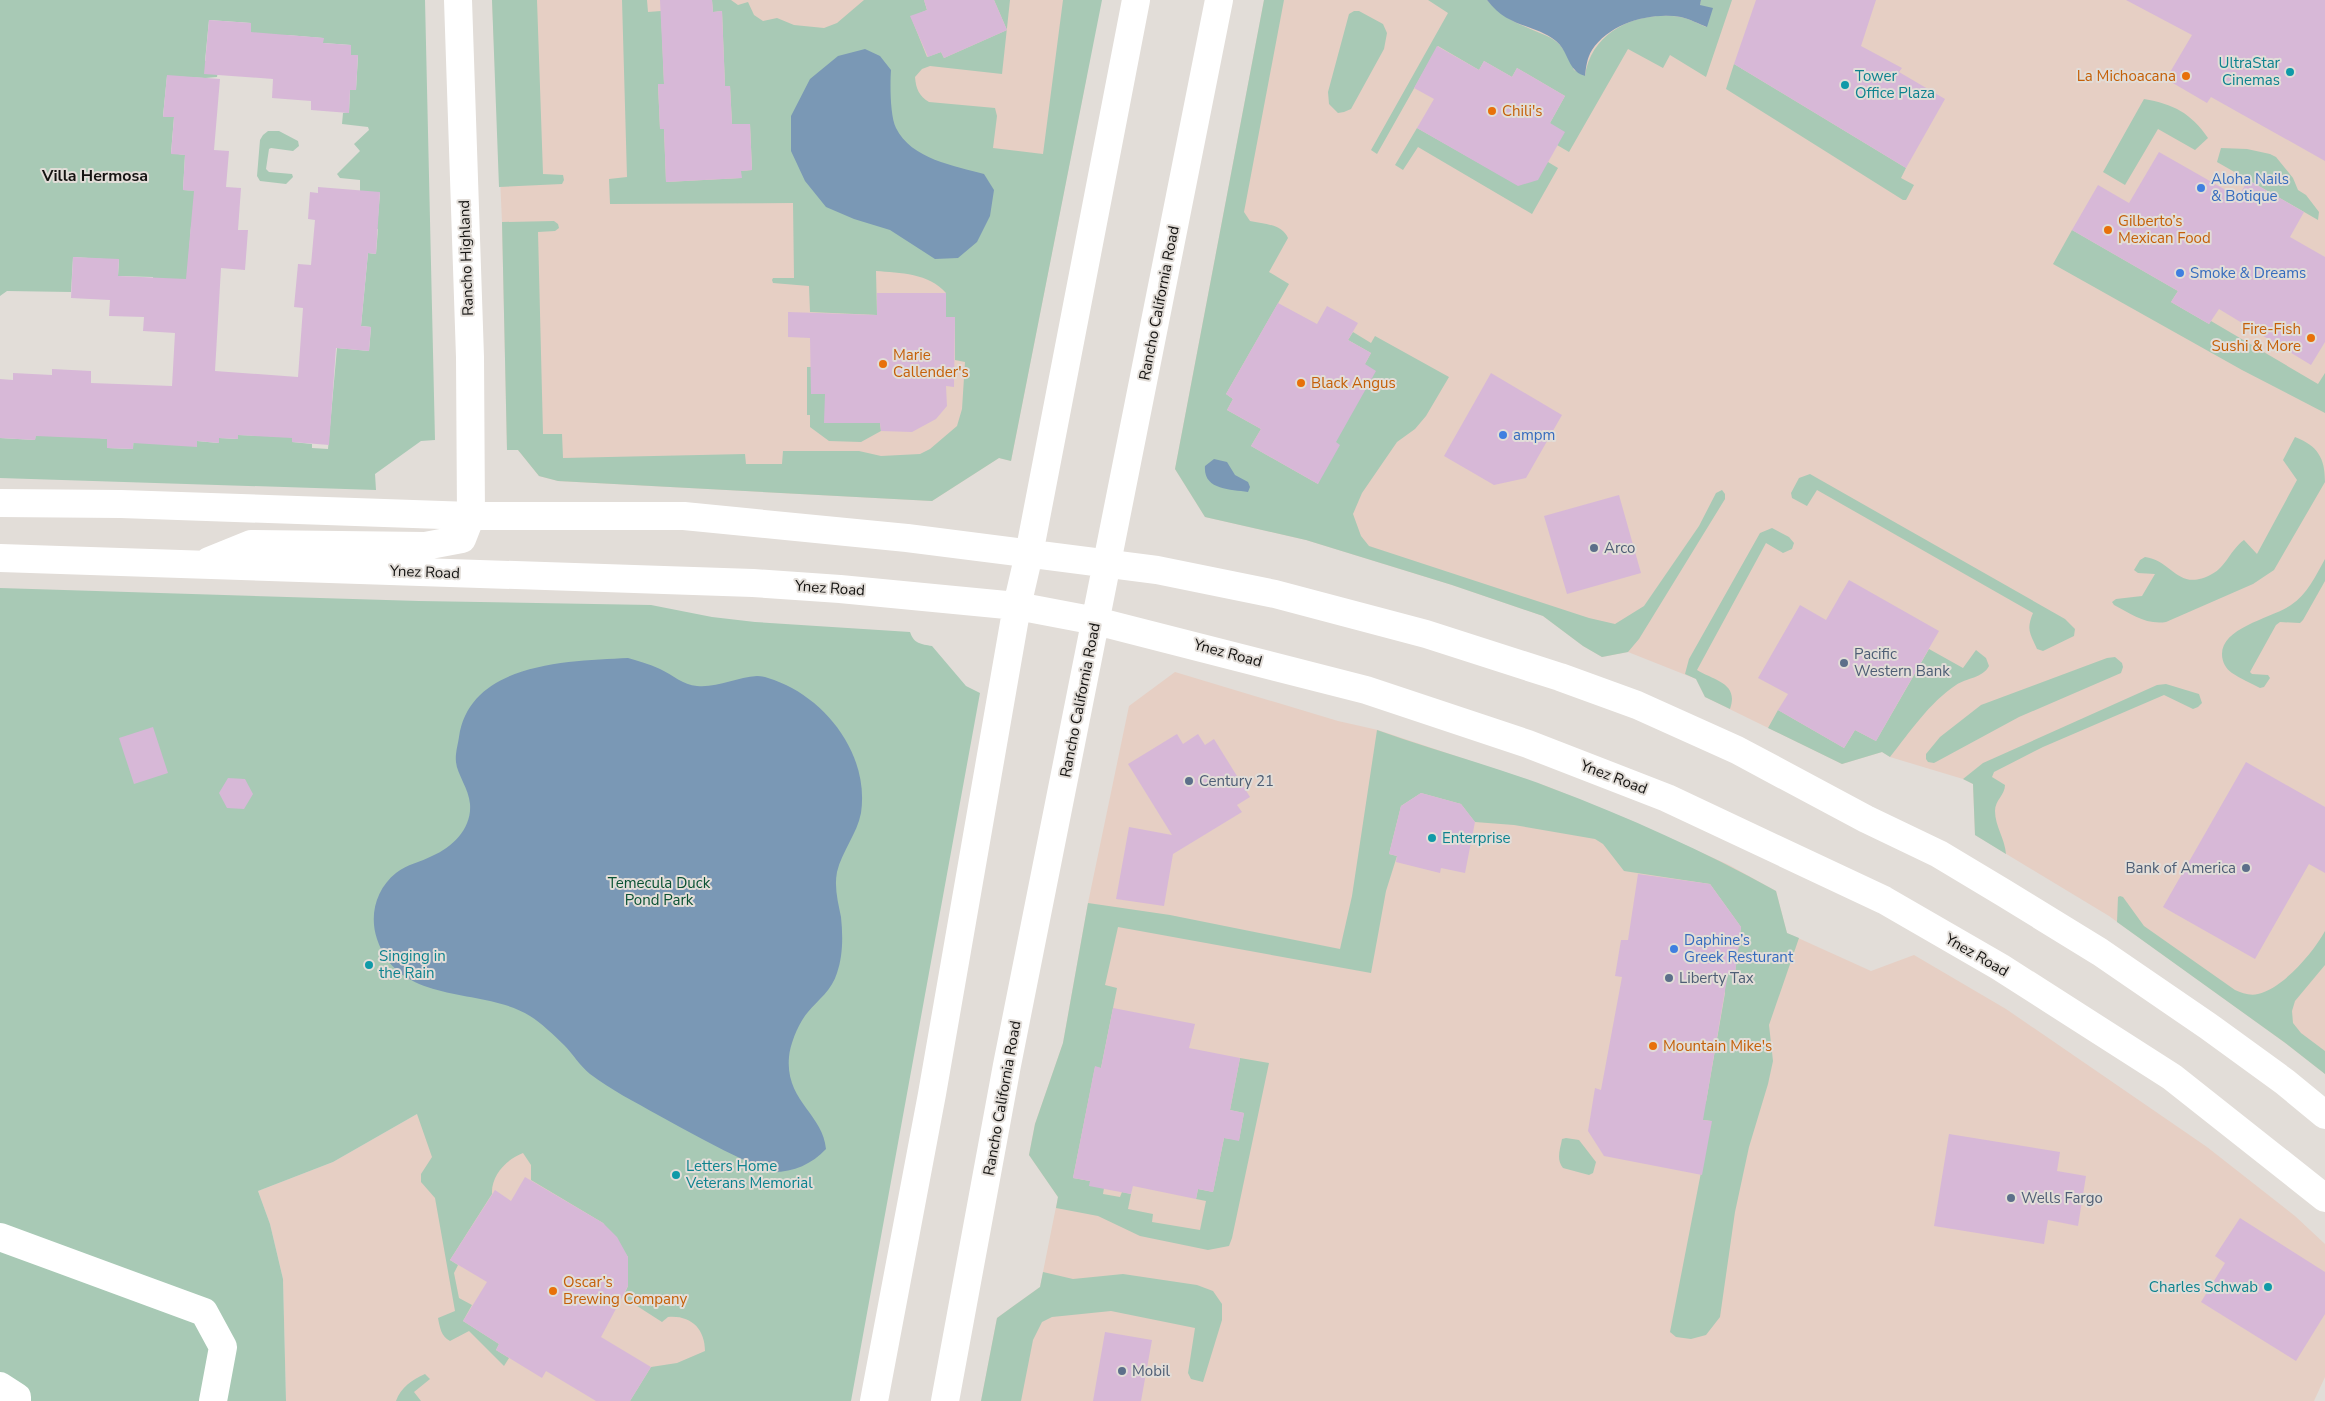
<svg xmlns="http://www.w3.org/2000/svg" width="2325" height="1401" viewBox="0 0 2325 1401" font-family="'Nunito Sans',sans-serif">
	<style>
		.commercial { fill: #e6cfc4 }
		.green { fill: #a8c9b5 }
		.water { fill: #7a98b5 }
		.building { fill: #d7b8d7 }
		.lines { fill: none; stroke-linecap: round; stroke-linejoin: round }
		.minor { stroke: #fff; stroke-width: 28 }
		.major { stroke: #fff; stroke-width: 28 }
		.culture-dot { fill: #0f9aa8; stroke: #e2ddd8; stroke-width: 2 }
		.food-dot { fill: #e8710a; stroke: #e2ddd8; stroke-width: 2 }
		.shop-dot { fill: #3f7fe0; stroke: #e2ddd8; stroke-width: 2 }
		.service-dot { fill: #5c6f8a; stroke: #e2ddd8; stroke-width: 2 }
		.labels { text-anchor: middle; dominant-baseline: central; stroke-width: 4; stroke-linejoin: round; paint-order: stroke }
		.culture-label { font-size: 15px; fill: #0d838f; stroke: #e2ddd8; text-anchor: start }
		.food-label { font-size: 15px; fill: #c56008; stroke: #e2ddd8; text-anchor: start }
		.shop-label { font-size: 15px; fill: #366cbe; stroke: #e2ddd8; text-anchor: start }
		.street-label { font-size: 15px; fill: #141311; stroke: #e2ddd8 }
		.service-label { font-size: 15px; fill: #4e5e75; stroke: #e2ddd8; text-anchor: start }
		.park-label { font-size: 15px; fill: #095132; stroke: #e2ddd8 }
		.neighbourhood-label { font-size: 16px; font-weight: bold; fill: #141311; stroke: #e2ddd8 }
	</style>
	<rect width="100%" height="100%" fill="#e2ddd8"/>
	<path class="commercial" d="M492 0H1092L1080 73 1087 75 1011 461 999 458 932 501 558 481 539 476 518 450H507L502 222Z
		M1264 0H2325V1074L2284 1042 2109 916 1975 835 1973 784 1963 779 1890 757 1882 752 1842 764 1705 697 1696 679 1628 652 1602 657 1583 646 1543 616 1452 585 1306 540 1205 517 1175 469Z
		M1175 672 1338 721 1378 730 1549 787 1630 820 1729 865 1776 891 1787 933 1871 971 1914 955 2006 1009 2207 1147 2295 1216 2325 1244V1377L2314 1401H981L997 1318 1040 1287 1058 1197 1029 1155 1035 1124 1063 1043 1088 903 1129 706Z
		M417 1114 504 1125 726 1330 668 1401H286L283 1279 270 1224 258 1191 333 1162Z"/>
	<path class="green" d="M0 0H425L435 440 421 441 375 474 376 490 0 478V438L35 440 36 430 107 439V448L133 449 135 415 197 441 218 443 219 438 238 439V435L292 437V442L312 444V448L328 449 337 348 369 351 371 327 361 326 368 253 376 254 378 229 369 228 378 217 380 193 360 191V180L340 178 337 174 360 151 354 144 369 130 368 127 342 124 343 113 349 112 350 90H356L358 56 351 55V45L323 43V38L287 35 250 36 251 23 209 20 205 61 219 62 217 77 205 78 167 76 163 116 174 117 171 153 185 155 183 190 200 191 191 226 187 280 153 288V277L118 276 119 260 73 257 71 292 7 291 0 296Z
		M492 0H537L543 174 563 175 564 180 562 184 499 187Z
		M622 0H647L648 12 661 11 664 84H658L660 129H664L666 182 741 178V171L752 170 750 124H732L730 86H725L722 11 713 12 712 0H731L738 5 748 2 754 15 763 21 777 18 794 25 824 28 837 23 864 0H924L927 10 911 17 927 57 941 52 944 58 1007 30 994 0H1010L1002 74 930 66 922 69 915 77C916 89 919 96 929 102L995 108 997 116 993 148 1043 154 1063 0H1102L1011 461 999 458 932 501 558 481 539 476 518 450H507L502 222 554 221 558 224 559 228 555 231 538 232 543 434H562L563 458 745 454 746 464H782L783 451H859L881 456 920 454 930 449 957 426 962 409 965 362 955 360V317H946V293C929 273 900 273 876 271L877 315 810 312 809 286 773 283 772 280 773 278H794L793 203 610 204 609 179 627 177Z
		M1264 0H1284L1244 212 1250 221C1264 224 1282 224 1288 238L1269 272 1289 284 1226 394 1233 399 1227 410 1261 429 1251 446 1318 484 1325 436 1371 353 1348 340 1353 332 1371 343 1375 336 1449 377 1426 416 1415 429 1397 442 1362 493 1353 514 1361 536 1369 546 1589 618 1615 624 1644 606 1699 526 1716 493 1722 490 1725 494V499L1639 639 1628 652 1602 657 1583 646 1543 616 1452 585 1306 540 1205 517 1175 469Z
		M1428 0H1487C1496 11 1512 22 1526 27 1536 32 1549 35 1558 43 1565 50 1570 60 1574 70L1585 76C1591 30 1639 10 1681 17 1690 19 1699 24 1706 27L1700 4 1701 0H1732L1706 77 1670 55 1663 68 1628 49 1569 152 1557 145 1550 123 1565 96 1517 68 1512 77 1484 61 1479 70 1438 46 1377 154 1371 150 1448 13Z
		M1354 11H1359L1383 24 1387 33 1384 49 1351 109 1344 112 1338 113 1329 104 1328 92 1349 14Z
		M1734 64 1906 168 1901 178 1914 185 1906 200H1903L1726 89Z
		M2144 99C2173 104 2191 113 2208 138L2195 150 2158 129 2125 185 2103 172Z
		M1417 128 1516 184 1548 162 1558 168 1532 214 1418 147 1403 170 1395 165Z
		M268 131H279L298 141 299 146 293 151 271 148 269 149 266 169 269 172 292 174 293 177 286 184 260 181 257 176 260 140 263 135Z
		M2221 148 2247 149 2270 154 2276 157 2293 178 2298 190 2306 195 2319 212 2318 220 2217 162Z
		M2072 230 2178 291 2171 302 2209 324 2211 321 2318 384 2325 373V413L2242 370 2053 264Z
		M807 367H811V394H825V423H880L881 431 861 442 829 441 810 427V415H807Z
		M2295 437C2318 446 2325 458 2325 482L2274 570 2253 584 2166 622C2146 625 2131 614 2114 605L2112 602 2116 599 2142 596 2155 574 2138 573 2134 570 2140 560 2145 557C2172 560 2178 593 2212 574 2226 567 2231 549 2244 540L2257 554 2297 480 2283 460Z
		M1810 474 2065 619 2075 629 2074 636 2043 651 2037 649C2030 633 2026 630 2033 613L1817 490 1807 506 1792 498 1791 493 1799 478Z
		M1772 528 1789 537 1794 543 1792 549 1783 553 1766 543 1697 670C1715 681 1739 683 1730 709L1705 697 1696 679 1685 674 1689 659 1760 533Z
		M2325 559V581L2303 620 2300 623 2280 622 2276 625 2250 672 2252 674 2268 675 2270 678 2264 687 2260 688C2251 683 2241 679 2232 673 2226 669 2222 662 2222 654 2222 627 2272 618 2291 605 2307 595 2316 575 2325 559Z
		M0 588 419 601 651 605 712 617 755 622 910 632C914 644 921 644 932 646L966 686 980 693 851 1401H630L651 1367 677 1363 705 1351C705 1329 691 1315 668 1317L662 1322 623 1297 628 1286V1257L603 1223 531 1180V1165L523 1153C507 1159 491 1175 492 1194L450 1260 458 1265 454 1273 459 1298 472 1305 463 1321 499 1344 496 1350 509 1358 504 1366 469 1331 450 1341C441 1336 440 1328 438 1318L455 1311 435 1198 421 1182V1174L432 1157 417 1114 333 1162 258 1191 270 1224 283 1279 286 1401H0Z
		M1929 649 1963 668 1976 650 1986 658 1989 666C1983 678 1966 678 1956 685 1929 703 1910 732 1890 757L1882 752 1842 764 1768 728 1778 710 1844 748 1855 730 1876 741Z
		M2115 657 2122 663 2123 667 2121 673 2019 717 1934 763 1928 762 1926 759V754L1940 737 1981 705 2107 658Z
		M2166 684 2199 694 2202 703 2198 707 2193 709 2164 695 2043 747 1994 772 1992 777 2005 785C2005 795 1995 800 1995 811 1995 826 2005 839 2006 854L1975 835 1973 784 1963 779 1983 763 2157 685Z
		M1377 730C1435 751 1494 766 1551 788 1628 817 1704 851 1776 891L1787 933 1799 938 1769 1025 1773 1061 1768 1084 1749 1147 1735 1212 1720 1317 1706 1335 1691 1339 1676 1337 1670 1332 1711 1121 1696 1119 1706 1102 1725 993 1719 972 1735 973 1741 927 1710 884 1624 871 1603 844 1595 839 1514 825 1475 822 1461 804 1421 793 1401 806 1389 854 1397 856 1386 891 1371 973 1118 927 1105 985 1117 988 1101 1068 1095 1067 1073 1178 1090 1181 1104 1188 1103 1194 1120 1197 1122 1192 1131 1194 1128 1209 1153 1214 1152 1222 1200 1230 1206 1201 1196 1199 1198 1189 1213 1192 1224 1138 1239 1140 1244 1113 1230 1110 1240 1058 1269 1063 1232 1238 1229 1246 1208 1250 1140 1236 1098 1216 1056 1208 1058 1197 1029 1155 1035 1124 1063 1043 1088 903 1170 915 1340 949 1352 896Z
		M2120 896 2123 897 2144 926 2235 990C2242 993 2250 996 2258 994 2283 988 2313 953 2325 931V965L2295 1001 2292 1011 2293 1023 2301 1033 2325 1051V1074L2284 1042 2117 922 2118 897Z
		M1566 1138 1579 1140 1596 1162 1593 1173 1589 1175 1563 1168C1556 1159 1560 1150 1562 1139Z
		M1043 1272 1073 1279 1123 1274 1197 1285 1213 1291 1222 1304V1320L1203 1382 1191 1379 1188 1373 1195 1328 1111 1311 1052 1317 1042 1322 1033 1340 1021 1401H981L997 1318 1040 1287Z
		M425 1374 430 1379 414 1392 421 1401H396C401 1387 412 1380 425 1374Z"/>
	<path class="water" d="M1487 0H1701L1700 5 1713 8 1707 27C1699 24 1690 19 1681 17 1650 12 1610 23 1592 50 1587 58 1586 67 1585 76 1582 75 1577 73 1575 70 1568 64 1566 49 1556 41 1532 23 1508 28 1487 0Z
		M865 49 880 56 891 70C890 84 890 116 896 128 911 159 955 166 984 174L994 190 990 216 977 242 958 258 935 259 890 230 854 219 826 207 805 181 791 151V116L810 79 838 56Z
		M1214 459 1227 462 1235 475 1248 482 1250 487 1248 492C1230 489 1203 490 1205 466Z
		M628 658C638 661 649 664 660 669 673 675 683 685 697 686 717 688 737 677 757 676 766 676 777 681 786 685 832 707 869 759 861 813 857 834 842 851 837 872 834 887 838 902 841 917 843 936 843 956 837 973 832 990 818 1000 808 1012 799 1022 790 1044 789 1057 785 1101 823 1114 826 1149 812 1164 794 1172 773 1172 765 1171 754 1164 746 1161 716 1147 687 1131 658 1115 635 1102 611 1090 590 1074 580 1066 573 1054 564 1045 554 1035 541 1023 530 1016 483 986 399 1007 377 939 369 915 376 889 396 873 407 864 421 862 432 856 453 847 472 828 470 804 469 789 457 774 456 762 455 754 458 744 459 737 470 662 569 661 628 658Z"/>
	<path class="building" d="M660 0H712L713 12 722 11 725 86H730L732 124H750L752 170 741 171 742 178 666 182 664 129H660L658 84H664Z
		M924 0H994L1007 30 944 58 941 52 928 57 910 16 927 10Z
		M1756 0H1876L1861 46 1902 68 1899 72 1945 99 1906 168 1734 64Z
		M2126 0H2325V161L2211 97 2207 103 2166 79 2192 35Z
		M209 20 251 23V32L324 38 323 43 351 45V55H358L356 90H350L349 113 311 110V101L272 98 273 79 204 74Z
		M1437 46 1479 70 1484 61 1512 77 1517 68 1565 96 1550 123 1565 132 1538 180 1518 186 1417 128 1434 99 1414 88Z
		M167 75 220 79 214 150 229 151 226 187 241 188 238 230H248L245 270 221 268 215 371 298 377 303 308 294 307 298 264 311 265 315 220 308 219 310 192 318 193V187L380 192 376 254 368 253 361 326 371 327 369 351 336 348 329 445 292 442V438L238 435V439L219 438V443L197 441V447L133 443V449L107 448V439L36 436 35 440 0 438V379L13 380V373L52 375V369L91 371V383L172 386 175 333 143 331 144 317 109 316 110 300 71 298 73 257 119 259 118 276 186 279 194 191 183 190 185 155 171 154 174 117H163Z
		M2159 152 2238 197 2248 180 2304 212 2290 237 2325 257V342L2311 365 2219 309 2209 324 2171 302 2178 291 2072 230 2098 185 2129 203Z
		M877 293H946V317H955L954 387 946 386 947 406 936 419 912 432 881 431 880 423H824L825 394H811L810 338 788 337V312L877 315Z
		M1278 303 1317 324 1327 306 1358 323 1348 340 1371 353 1365 364 1376 371 1336 442 1340 445 1318 484 1251 446 1261 429 1227 410 1233 399 1226 394Z
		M1491 373 1562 415 1526 478 1494 485 1444 456Z
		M1619 495 1641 573 1567 594 1544 516Z
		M1849 580 1939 631 1876 741 1855 730 1844 748 1778 710 1788 694 1758 678 1800 605 1826 620Z
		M153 727 168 773 134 784 119 738Z
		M1177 734 1183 744 1198 734 1205 745 1214 739 1250 797 1237 805 1242 812 1173 854 1164 906 1116 899 1129 827 1172 835 1128 764Z
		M2246 762 2325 807V873L2309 864 2255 959 2163 907Z
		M228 778 245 779 253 794 244 809 227 808 219 793Z
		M1421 793 1461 804 1475 822 1465 873 1441 868 1440 873 1396 862 1397 856 1389 854 1401 806Z
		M1638 874 1710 884 1741 927 1735 974 1728 973 1703 1120 1712 1121 1702 1175 1604 1156 1588 1131 1595 1088 1601 1090 1622 977 1615 976 1621 940H1628Z
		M1113 1008 1195 1024 1189 1048 1240 1058 1230 1110 1244 1113 1239 1141 1224 1138 1213 1192 1198 1189 1196 1199 1133 1186 1131 1194 1089 1186 1090 1181 1073 1178 1095 1066 1101 1068Z
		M1949 1134 2060 1152 2057 1171 2086 1176 2078 1226 2048 1220 2044 1244 1934 1226Z
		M525 1177 603 1223 617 1237 628 1257V1286L601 1337 651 1367 630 1401H596L546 1371 542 1378 496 1350 499 1344 463 1321 487 1282 450 1260 495 1190 511 1201Z
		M2240 1218 2325 1272V1314L2296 1361 2201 1302 2225 1263 2215 1256Z
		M1105 1332 1152 1340 1141 1401H1093Z"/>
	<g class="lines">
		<path class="minor" d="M458 0 470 357 471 516
			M0 1237 204 1312 223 1347 213 1401
			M0 1386 17 1397V1401"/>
		<path class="major" d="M0 503 121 504 471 516H684L907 538 1157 570 1275 594 1426 634 1560 677 1637 705 1737 750 1866 819 1939 854 2004 893 2100 952 2208 1026 2285 1082 2325 1115
			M0 558 753 583 840 589 1017 606 1096 621 1366 690 1528 744 1667 798 1884 900 2000 967 2172 1077 2325 1198
			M209 561 251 544 425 546 462 539 471 516
			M874 1401 932 1094 1017 606 1029 554 1136 0
			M945 1401 1007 1065 1219 0"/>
	</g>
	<g class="culture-dot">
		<circle cx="2290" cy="72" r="5"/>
		<circle cx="1845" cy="85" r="5"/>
		<circle cx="1432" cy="838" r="5"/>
		<circle cx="369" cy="965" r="5"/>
		<circle cx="676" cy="1175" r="5"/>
		<circle cx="2268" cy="1287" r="5"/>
	</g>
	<g class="food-dot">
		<circle cx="2186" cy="76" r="5"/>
		<circle cx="1492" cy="111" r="5"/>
		<circle cx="2108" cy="230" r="5"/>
		<circle cx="2311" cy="338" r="5"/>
		<circle cx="883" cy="364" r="5"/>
		<circle cx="1301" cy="383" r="5"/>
		<circle cx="1653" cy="1046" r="5"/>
		<circle cx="553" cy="1291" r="5"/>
	</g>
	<g class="shop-dot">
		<circle cx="2201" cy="188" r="5"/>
		<circle cx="2180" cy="273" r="5"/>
		<circle cx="1503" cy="435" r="5"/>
		<circle cx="1674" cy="949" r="5"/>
	</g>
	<g class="service-dot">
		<circle cx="1594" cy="548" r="5"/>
		<circle cx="1844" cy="663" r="5"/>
		<circle cx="1189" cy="781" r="5"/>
		<circle cx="2246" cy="868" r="5"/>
		<circle cx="1669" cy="978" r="5"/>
		<circle cx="2011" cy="1198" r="5"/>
		<circle cx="1122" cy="1371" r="5"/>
	</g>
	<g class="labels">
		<g class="culture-label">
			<text x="2280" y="63" text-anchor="end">UltraStar<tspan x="2280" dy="17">Cinemas</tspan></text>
			<text x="1855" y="76">Tower<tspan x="1855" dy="17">Office Plaza</tspan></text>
			<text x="1442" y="838">Enterprise</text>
			<text x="379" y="956">Singing in<tspan x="379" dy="17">the Rain</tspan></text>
			<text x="686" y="1166">Letters Home<tspan x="686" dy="17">Veterans Memorial</tspan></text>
			<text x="2258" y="1287" text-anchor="end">Charles Schwab</text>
		</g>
		<g class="food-label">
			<text x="2176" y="76" text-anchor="end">La Michoacana</text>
			<text x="1502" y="111">Chili's</text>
			<text x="2118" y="221">Gilberto’s<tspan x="2118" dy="17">Mexican Food</tspan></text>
			<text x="2301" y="329" text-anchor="end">Fire-Fish<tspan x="2301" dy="17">Sushi &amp; More</tspan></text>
			<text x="893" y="355">Marie<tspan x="893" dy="17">Callender's</tspan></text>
			<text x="1311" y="383">Black Angus</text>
			<text x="1663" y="1046">Mountain Mike's</text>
			<text x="563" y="1282">Oscar’s<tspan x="563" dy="17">Brewing Company</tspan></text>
		</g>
		<g class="shop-label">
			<text x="2211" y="179">Aloha Nails<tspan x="2211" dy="17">&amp; Botique</tspan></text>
			<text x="2190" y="273">Smoke &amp; Dreams</text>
			<text x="1513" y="435">ampm</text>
			<text x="1684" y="940">Daphine’s<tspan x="1684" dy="17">Greek Resturant</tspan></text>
		</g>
		<g class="street-label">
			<text transform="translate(466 258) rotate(-92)">Rancho Highland</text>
			<text transform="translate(1159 303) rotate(-79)">Rancho California Road</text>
			<text transform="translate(425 572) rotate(2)">Ynez Road</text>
			<text transform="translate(830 588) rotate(4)">Ynez Road</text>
			<text transform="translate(1228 653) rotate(15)">Ynez Road</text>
			<text transform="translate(1080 700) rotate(-79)">Rancho California Road</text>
			<text transform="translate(1614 777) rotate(21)">Ynez Road</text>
			<text transform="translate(1977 955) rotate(30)">Ynez Road</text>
			<text transform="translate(1002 1098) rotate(-80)">Rancho California Road</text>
		</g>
		<g class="service-label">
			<text x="1604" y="548">Arco</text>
			<text x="1854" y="654">Pacific<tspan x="1854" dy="17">Western Bank</tspan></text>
			<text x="1199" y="781">Century 21</text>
			<text x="2236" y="868" text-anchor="end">Bank of America</text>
			<text x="1679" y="978">Liberty Tax</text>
			<text x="2021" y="1198">Wells Fargo</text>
			<text x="1132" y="1371">Mobil</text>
		</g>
		<g class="park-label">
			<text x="659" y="883">Temecula Duck<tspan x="659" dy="17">Pond Park</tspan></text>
		</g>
		<g class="neighbourhood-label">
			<text x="95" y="176">Villa Hermosa</text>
		</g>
	</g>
</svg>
